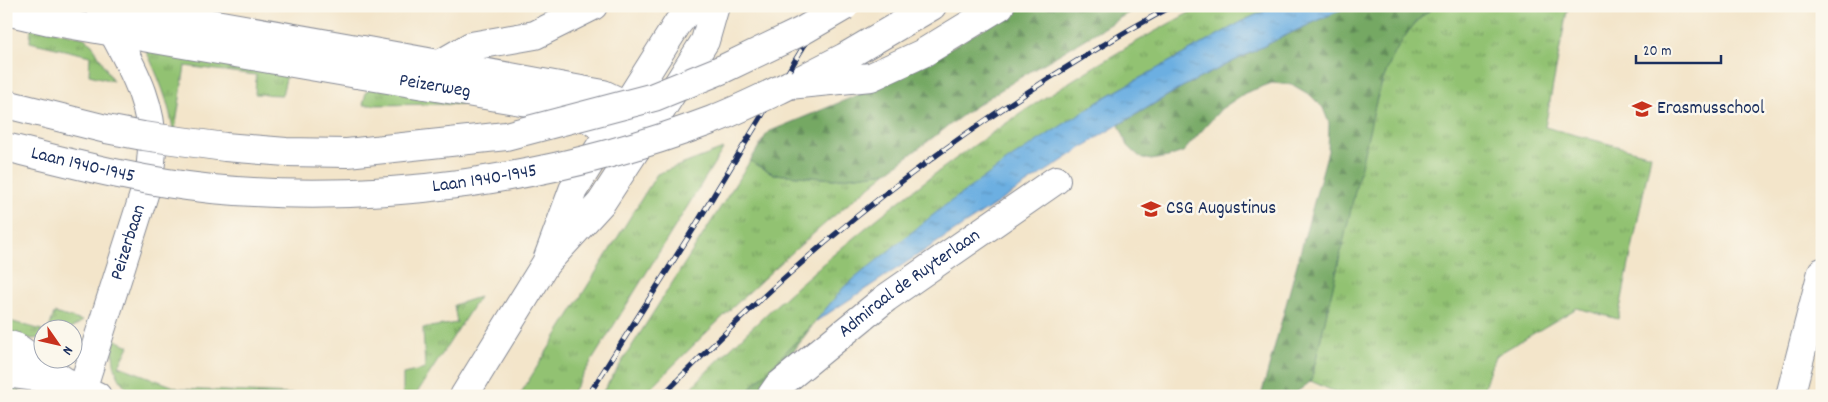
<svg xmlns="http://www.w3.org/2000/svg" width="1828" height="402" viewBox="0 0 1828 402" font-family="Dekko,sans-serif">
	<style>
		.grass { fill: url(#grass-tufts); stroke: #567868 }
		.forest { fill: url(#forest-firs); stroke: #486c61 }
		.water { fill: url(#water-ripples); stroke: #446fa0 }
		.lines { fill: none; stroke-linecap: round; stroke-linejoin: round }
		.minor-casing { stroke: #878a94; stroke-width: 30 }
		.major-casing { stroke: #878a94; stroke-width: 30 }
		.highway-casing { stroke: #878a94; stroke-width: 30 }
		.minor { stroke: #fff; stroke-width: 28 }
		.major { stroke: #fff; stroke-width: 28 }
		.highway { stroke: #fff; stroke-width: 28 }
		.rail-casing { stroke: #1b2f5e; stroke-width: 5.5 }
		.rail { stroke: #fbf7ec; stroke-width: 4; stroke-dasharray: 11; stroke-linecap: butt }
		.highway-bridge-casing { stroke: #878a94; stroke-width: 30; stroke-linecap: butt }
		.highway-bridge { stroke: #fff; stroke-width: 28 }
		.labels { text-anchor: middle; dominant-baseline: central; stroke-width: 5; stroke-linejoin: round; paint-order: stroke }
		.street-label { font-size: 19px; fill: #1b2f5e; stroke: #fbf7ec }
		.poi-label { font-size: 19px; fill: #1b2f5e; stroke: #fbf7ec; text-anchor: start }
	</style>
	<defs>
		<pattern id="grass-tufts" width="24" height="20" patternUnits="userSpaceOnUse" patternTransform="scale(1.25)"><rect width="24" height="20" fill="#92c272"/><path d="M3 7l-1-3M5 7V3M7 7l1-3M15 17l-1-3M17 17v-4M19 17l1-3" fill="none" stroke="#769e61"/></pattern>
		<pattern id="forest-firs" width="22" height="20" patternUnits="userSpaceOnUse" patternTransform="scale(1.25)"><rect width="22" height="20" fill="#75a864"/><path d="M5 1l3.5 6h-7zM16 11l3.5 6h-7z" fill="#5f8956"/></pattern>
		<pattern id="water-ripples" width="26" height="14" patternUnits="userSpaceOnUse" patternTransform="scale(1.25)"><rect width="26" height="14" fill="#6cafe1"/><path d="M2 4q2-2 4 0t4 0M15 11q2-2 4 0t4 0" fill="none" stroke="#588fba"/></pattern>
	</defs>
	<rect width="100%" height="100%" fill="#fbf7ec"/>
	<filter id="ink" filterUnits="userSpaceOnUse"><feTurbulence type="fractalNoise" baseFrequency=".02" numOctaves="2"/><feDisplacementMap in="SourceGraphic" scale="10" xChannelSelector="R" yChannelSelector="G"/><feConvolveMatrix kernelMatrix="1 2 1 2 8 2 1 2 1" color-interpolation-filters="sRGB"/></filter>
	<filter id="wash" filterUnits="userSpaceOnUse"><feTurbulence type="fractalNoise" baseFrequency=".0096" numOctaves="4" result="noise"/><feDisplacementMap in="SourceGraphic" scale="20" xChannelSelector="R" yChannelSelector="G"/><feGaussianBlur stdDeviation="1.12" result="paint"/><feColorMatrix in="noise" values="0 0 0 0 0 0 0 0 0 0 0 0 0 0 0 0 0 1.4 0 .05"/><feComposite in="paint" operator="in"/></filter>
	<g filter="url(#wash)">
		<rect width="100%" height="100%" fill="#f3e5ca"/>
		<path class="grass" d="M1202 6H1275L1243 21 1104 98 844 287 815 322 743 396H683C833 240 1010 106 1202 6Z
			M1436 6H1568L1545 127 1651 155 1618 319 1577 308 1495 356 1481 396H1344L1311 381 1369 128C1381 83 1394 33 1436 6Z
			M31 25 84 38 92 44 113 81 89 75 90 56 30 42Z
			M143 44 288 70 282 95 255 94 256 75 185 66 174 137C170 102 158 76 143 44Z
			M373 84 469 104 363 105 366 92Z
			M723 149 570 396H519L657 174Z
			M750 161 774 174 834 179 887 172C801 241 721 316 643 396H600Z
			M479 297 415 396H403V374L425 369 423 328 457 323 454 305Z
			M54 313 83 321 70 329H49Z
			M6 320 42 330V338L31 339 6 331Z
			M114 339 129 346 119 366 180 389 336 396H137C115 383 111 362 114 339Z
			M6 383 23 392 27 396H10L6 394Z"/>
		<path class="forest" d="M1023 6H1140L1021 77 971 109 887 172 834 179 774 174 750 161 768 132 853 97 914 69Z
			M1349 6H1436C1404 26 1391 59 1378 93L1311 381C1290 399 1287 396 1261 396L1328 151 1329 123 1323 108 1310 95 1293 85 1272 83 1245 93 1221 109 1183 152 1168 157 1151 160 1140 157 1128 146 1119 125 1182 87 1280 38Z
			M815 322 761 396H743Z"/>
		<path class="water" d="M1275 6H1349L1280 38 1182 87 1103 134 815 322 844 287 943 207 1010 159 1104 98 1243 21Z"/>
	</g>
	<g filter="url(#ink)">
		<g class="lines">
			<defs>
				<g id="minor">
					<path d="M692 6 678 23 610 131 646 134 705 41 715 6"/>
					<path d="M440 64 471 46 535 35 593 6"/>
					<path id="s1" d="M80 396 146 188C148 180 150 171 151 162 158 102 125 56 99 6"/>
					<path id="s2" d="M771 396 778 386 886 298 1056 180"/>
					<path d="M1790 396 1822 272"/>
				</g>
				<g id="major">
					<path id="s3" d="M464 396 546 263 601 203 646 134 626 105 603 94 362 50 357 74 558 107 578 113 610 131 573 190 546 263"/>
				</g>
				<path id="highway" d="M113 6 362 50
					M6 11 50 21 357 74
					M802 79 845 57 932 6
					M789 85 871 77 923 53 1000 6
					M6 344 16 347 64 381 97 396
					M6 373 60 380"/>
			</defs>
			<use href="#minor" class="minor-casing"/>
			<use href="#major" class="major-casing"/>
			<use href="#highway" class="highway-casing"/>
			<use href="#minor" class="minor"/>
			<use href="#major" class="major"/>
			<use href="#highway" class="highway"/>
			<defs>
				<path id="rail" d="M588 396 694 228 828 6
					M662 396C701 357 740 317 782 280 901 174 1032 82 1172 6"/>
			</defs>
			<use href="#rail" class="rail-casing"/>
			<use href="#rail" class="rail"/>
			<defs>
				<g id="highway-bridge">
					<path d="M6 104 106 129 143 136 225 147 286 152 347 153 506 136 654 97 723 69 802 31 845 6"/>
					<path id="s4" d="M6 147C74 164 142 182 212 189 380 205 554 180 712 120 738 110 764 97 789 85"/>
				</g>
			</defs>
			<use href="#highway-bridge" class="highway-bridge-casing"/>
			<use href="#highway-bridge" class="highway-bridge"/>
		</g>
	</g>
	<defs>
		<symbol id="school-bare" viewBox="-9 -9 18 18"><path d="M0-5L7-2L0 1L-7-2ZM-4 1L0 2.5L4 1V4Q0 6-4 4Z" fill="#c8321e" stroke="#fbf7ec" stroke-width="2.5" paint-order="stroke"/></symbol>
	</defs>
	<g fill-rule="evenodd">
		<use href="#school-bare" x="1628" y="95" width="28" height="28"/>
		<use href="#school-bare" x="1137" y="195" width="28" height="28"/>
	</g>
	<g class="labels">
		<g class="street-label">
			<text stroke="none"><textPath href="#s3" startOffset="729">Peizerweg</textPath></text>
			<text stroke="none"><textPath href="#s4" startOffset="79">Laan 1940-1945</textPath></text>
			<text stroke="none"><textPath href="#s4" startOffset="484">Laan 1940-1945</textPath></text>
			<text stroke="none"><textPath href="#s1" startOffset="161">Peizerbaan</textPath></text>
			<text stroke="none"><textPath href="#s2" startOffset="179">Admiraal de Ruyterlaan</textPath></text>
		</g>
		<g class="poi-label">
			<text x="1657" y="109">Erasmusschool</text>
			<text x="1166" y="209">CSG Augustinus</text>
		</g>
	</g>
	<rect width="1828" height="402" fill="none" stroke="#fbf7ec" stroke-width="25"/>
	<g transform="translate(58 344) rotate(124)"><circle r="24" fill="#fbf7ec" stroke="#a1a7b3"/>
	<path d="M0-4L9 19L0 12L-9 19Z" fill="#c8321e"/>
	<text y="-8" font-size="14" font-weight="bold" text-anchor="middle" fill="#1b2f5e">N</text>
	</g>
	<path d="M1636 55v8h85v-8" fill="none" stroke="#1b2f5e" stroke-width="2.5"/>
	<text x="1643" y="55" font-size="15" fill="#1b2f5e" stroke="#fbf7ec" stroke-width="4" paint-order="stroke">20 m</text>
</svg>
